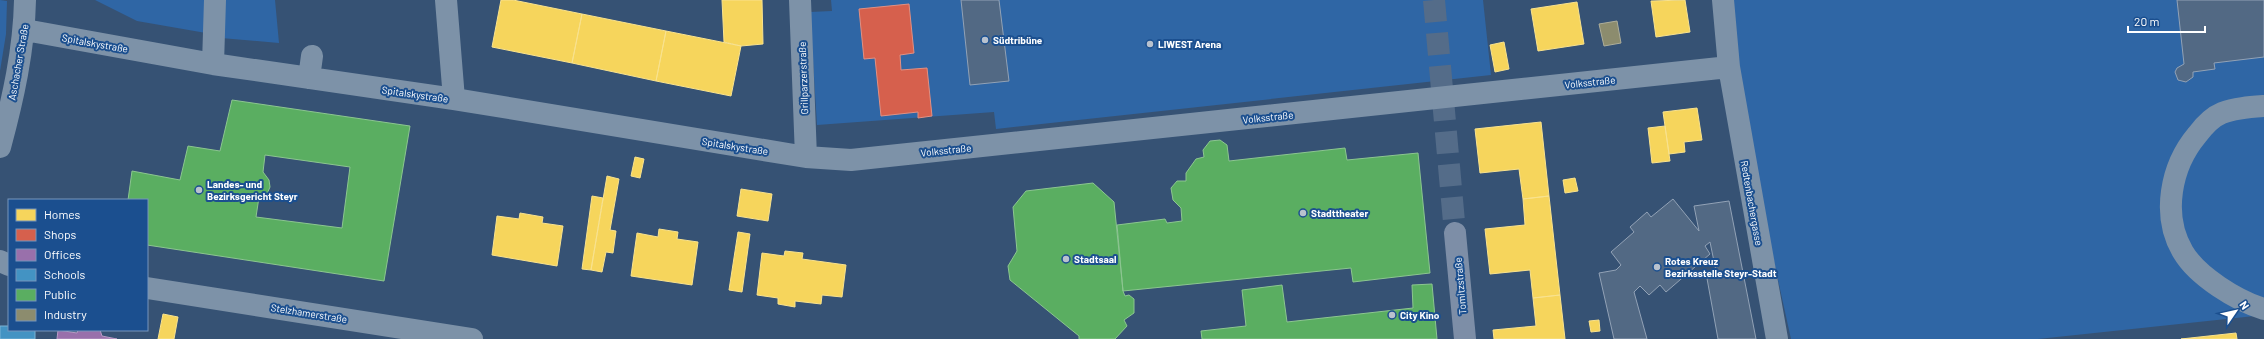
<svg xmlns="http://www.w3.org/2000/svg" width="2264" height="339" viewBox="0 0 2264 339" font-family="Barlow,sans-serif">
	<style>
		.green { fill: #2f66a5 }
		.homes { fill: #f6d55c; stroke: #f9e28d }
		.shops { fill: #d6604d; stroke: #e29082 }
		.offices { fill: #9970ab; stroke: #b89bc4 }
		.schools { fill: #4393c3; stroke: #7bb3d5 }
		.public { fill: #5aae61; stroke: #8cc690; fill-rule: evenodd }
		.industry { fill: #8c8c6e; stroke: #aeae9a }
		.building { fill: #526984; stroke: #92a2b6 }
		.lines { fill: none; stroke-linecap: round; stroke-linejoin: round }
		.major-tunnel { stroke: #546c89; stroke-width: 22; stroke-dasharray: 22 11; stroke-linecap: butt }
		.minor { stroke: #7d92a8; stroke-width: 22 }
		.major { stroke: #7d8ea7; stroke-width: 22 }
		.poi-dot { fill: #b9c2ce; stroke: #1b4f8f; stroke-width: 1.5 }
		.labels { text-anchor: middle; dominant-baseline: central; stroke-width: 4; stroke-linejoin: round; paint-order: stroke }
		.poi-label { font-size: 10px; font-weight: bold; fill: #fff; stroke: #1b4f8f; text-anchor: start }
		.street-label { font-size: 10px; fill: #fff; stroke: #1b4f8f }
	</style>
	<rect width="100%" height="100%" fill="#365274"/>
	<path class="green" d="M0 0 7 1 6 34 0 71Z
		M95 0H206V33L137 21Z
		M220 0H275L279 43 221 38Z
		M831 0H1483L1491 75 996 129 994 112 817 125 810 12 832 11Z
		M1731 0H2264V315L2038 339H1791L1773 257 1733 41Z"/>
	<path class="homes" d="M501 0H513L582 14 572 63 492 47Z
		M722 0H762L763 44 741 46 724 42Z
		M1685 0 1690 32 1656 37 1651 1Z
		M1577 2 1584 44 1538 51 1531 9Z
		M582 14 666 31 656 81 572 63Z
		M666 31 741 46 731 96 656 81Z
		M1504 42 1509 69 1495 72 1490 45Z
		M1697 108 1702 140 1684 142 1685 152 1669 154 1663 112Z
		M1541 122 1549 196 1523 199 1519 169 1480 173 1475 129Z
		M1665 126 1670 161 1652 163 1648 128Z
		M635 157 644 159 640 178 631 176Z
		M607 176 619 179 610 230 616 231 613 253 606 252 602 272 591 270Z
		M1575 178 1578 191 1565 193 1563 180Z
		M741 189 772 194 768 221 737 216Z
		M592 196 603 198 591 270 582 269Z
		M1549 196 1560 295 1533 298 1530 270 1490 274 1485 229 1525 225 1523 199Z
		M520 213 543 217 542 223 563 226 557 266 492 255 497 216 519 219Z
		M659 229 678 232 677 239 698 242 692 285 631 276 637 233 658 237Z
		M738 232 750 234 742 292 729 290Z
		M785 251 803 253 802 259 846 265 842 297 822 295 821 304 795 301V307L778 304V298L757 295 762 253 784 256Z
		M1560 295 1565 339H1494L1493 330 1536 326 1533 298Z
		M163 314 178 317 174 339H158Z
		M1599 320 1600 331 1591 332 1589 321Z
		M2236 333 2237 339H2181Z"/>
	<path class="shops" d="M909 4 914 53 900 55 901 70 927 68 932 116 918 118V112L881 116 875 58 864 59 859 9Z"/>
	<path class="offices" d="M58 330 77 333 78 330H100L102 336 117 339H57Z"/>
	<path class="schools" d="M0 326H9V330H35V339H0Z"/>
	<path class="public" d="M232 100 410 126 384 281 147 245V200H128L132 171 180 180 188 146 220 151ZM265 155 350 167 342 228 256 217 259 197 267 194 270 187 269 180 263 172Z
		M1220 140 1227 145 1229 161 1345 148 1347 160 1418 153 1430 273 1353 282 1351 268 1123 291 1117 225 1165 219 1167 223 1182 221 1181 208 1173 200 1171 188 1177 181H1186V173L1196 159 1204 157 1203 150 1210 141Z
		M1093 183 1114 202 1123 291 1125 296 1129 295 1134 299V313L1124 320 1127 326 1115 339H1079V336L1010 280 1008 266 1017 251 1013 207 1026 191Z
		M1432 284 1437 339H1202L1201 331 1246 326 1242 290 1282 285 1287 322 1413 308 1412 285Z"/>
	<path class="industry" d="M1617 21 1621 43 1604 46 1599 24Z"/>
	<path class="building" d="M961 0H999L1009 81 970 85Z
		M2177 0H2264V57L2214 63 2215 69 2193 72V77L2186 82 2178 80 2175 72 2177 68 2184 64Z
		M1673 199 1699 231 1694 206 1729 201 1756 339H1718L1706 273 1716 271 1710 242 1705 246 1710 254 1666 292 1660 285 1649 295 1640 286 1634 292 1647 339H1614L1599 273 1616 270 1621 265 1611 252 1634 232 1630 227 1647 212 1651 217Z"/>
	<g class="lines">
		<path class="major-tunnel" d="M1434 0 1455 233"/>
		<path class="minor" d="M446 0 454 99
			M800 0 806 157
			M1723 0 1729 67 1777 339
			M25 30 213 64 454 99 806 157 851 160 1729 67
			M213 64 215 0
			M309 78 312 56
			M2264 106C2250 107 2235 108 2222 113 2212 117 2203 127 2197 135 2171 166 2161 215 2183 252 2197 276 2237 301 2264 309
			M0 147C13 99 24 50 25 0
			M0 261 9 265
			M147 288 472 339"/>
		<path class="major" d="M1455 233 1465 339"/>
	</g>
	<g class="poi-dot">
		<circle cx="985" cy="40" r="4"/>
		<circle cx="1150" cy="44" r="4"/>
		<circle cx="199" cy="190" r="4"/>
		<circle cx="1303" cy="213" r="4"/>
		<circle cx="1066" cy="259" r="4"/>
		<circle cx="1657" cy="267" r="4"/>
		<circle cx="1392" cy="315" r="4"/>
	</g>
	<g class="labels">
		<g class="poi-label">
			<text x="993" y="40">Südtribüne</text>
			<text x="1158" y="44">LIWEST Arena</text>
			<text x="207" y="184">Landes- und<tspan x="207" dy="12">Bezirksgericht Steyr</tspan></text>
			<text x="1311" y="213">Stadttheater</text>
			<text x="1074" y="259">Stadtsaal</text>
			<text x="1665" y="261">Rotes Kreuz<tspan x="1665" dy="12">Bezirksstelle Steyr-Stadt</tspan></text>
			<text x="1400" y="315">City Kino</text>
		</g>
		<g class="street-label">
			<text transform="translate(95 43) rotate(10)">Spitalskystraße</text>
			<text transform="translate(18 62) rotate(-80)">Aschacher Straße</text>
			<text transform="translate(803 78) rotate(-92)">Grillparzerstraße</text>
			<text transform="translate(1590 82) rotate(-6)">Volksstraße</text>
			<text transform="translate(415 94) rotate(8)">Spitalskystraße</text>
			<text transform="translate(1268 117) rotate(-6)">Volksstraße</text>
			<text transform="translate(735 146) rotate(9)">Spitalskystraße</text>
			<text transform="translate(946 150) rotate(-6)">Volksstraße</text>
			<text transform="translate(1752 203) rotate(80)">Redtenbachergasse</text>
			<text transform="translate(1460 286) rotate(-95)">Tomitzstraße</text>
			<text transform="translate(309 313) rotate(9)">Stelzhamerstraße</text>
		</g>
	</g>
	<rect x="8" y="199" width="140" height="132" fill="#1b4f8f" stroke="#7695bc"/>
	<rect x="16" y="209" width="20" height="12" fill="#f6d55c" stroke="#7695bc"/>
	<text x="44" y="219" font-size="12" fill="#ffffff">Homes</text>
	<rect x="16" y="229" width="20" height="12" fill="#d6604d" stroke="#7695bc"/>
	<text x="44" y="239" font-size="12" fill="#ffffff">Shops</text>
	<rect x="16" y="249" width="20" height="12" fill="#9970ab" stroke="#7695bc"/>
	<text x="44" y="259" font-size="12" fill="#ffffff">Offices</text>
	<rect x="16" y="269" width="20" height="12" fill="#4393c3" stroke="#7695bc"/>
	<text x="44" y="279" font-size="12" fill="#ffffff">Schools</text>
	<rect x="16" y="289" width="20" height="12" fill="#5aae61" stroke="#7695bc"/>
	<text x="44" y="299" font-size="12" fill="#ffffff">Public</text>
	<rect x="16" y="309" width="20" height="12" fill="#8c8c6e" stroke="#7695bc"/>
	<text x="44" y="319" font-size="12" fill="#ffffff">Industry</text>
	<g transform="translate(2236 311) rotate(56)" stroke="#1b4f8f" stroke-width="3" paint-order="stroke">
	<path d="M0-3L7 15L0 10L-7 15Z" fill="#ffffff"/>
	<text y="-6" font-size="11" font-weight="bold" text-anchor="middle" fill="#ffffff">N</text>
	</g>
	<path d="M2128 26v6h77v-6" fill="none" stroke="#ffffff" stroke-width="2"/>
	<text x="2134" y="26" font-size="12" fill="#ffffff" stroke="#1b4f8f" stroke-width="3" paint-order="stroke">20 m</text>
</svg>
